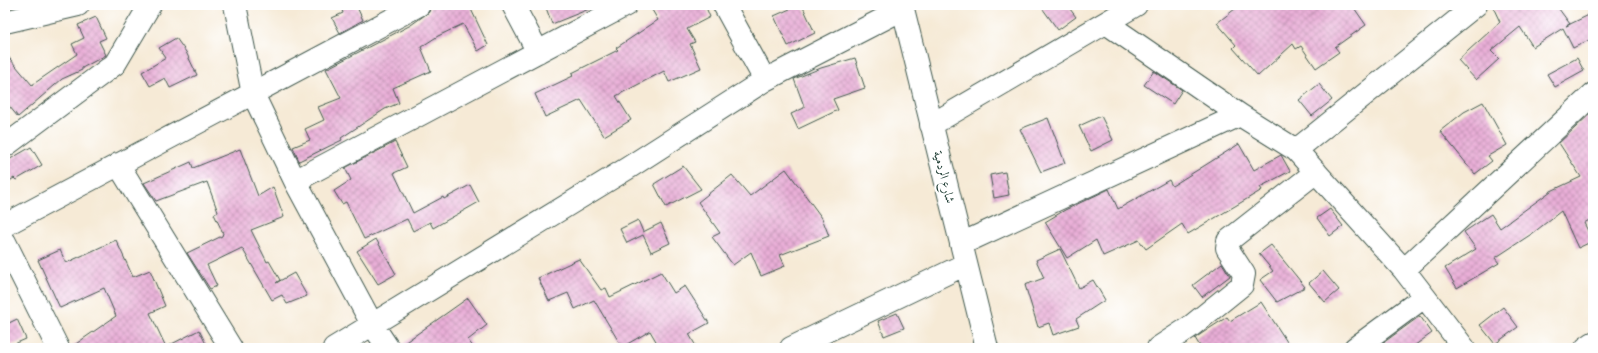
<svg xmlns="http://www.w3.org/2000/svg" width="1598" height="353" viewBox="0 0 1598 353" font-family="'IM FELL Double Pica',Amiri,serif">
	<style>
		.building { fill: url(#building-cross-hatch) }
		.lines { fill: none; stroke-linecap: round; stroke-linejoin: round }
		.street-casing { stroke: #3f574c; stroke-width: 24 }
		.street { stroke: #fff; stroke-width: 22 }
		.labels { text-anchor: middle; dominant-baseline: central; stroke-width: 4; stroke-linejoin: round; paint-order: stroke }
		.street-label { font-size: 13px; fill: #1f3d34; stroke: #fff }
	</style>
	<defs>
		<pattern id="building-cross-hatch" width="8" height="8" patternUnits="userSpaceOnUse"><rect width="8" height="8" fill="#e9aed7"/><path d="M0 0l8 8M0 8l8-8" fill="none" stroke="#bc8faf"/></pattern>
	</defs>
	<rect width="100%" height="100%" fill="#fff"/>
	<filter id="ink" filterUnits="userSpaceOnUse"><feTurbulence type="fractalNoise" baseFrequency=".025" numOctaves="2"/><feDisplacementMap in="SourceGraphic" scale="8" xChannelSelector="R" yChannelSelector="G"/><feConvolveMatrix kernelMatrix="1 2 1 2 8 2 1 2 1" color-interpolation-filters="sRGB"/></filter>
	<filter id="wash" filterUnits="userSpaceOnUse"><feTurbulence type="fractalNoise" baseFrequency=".012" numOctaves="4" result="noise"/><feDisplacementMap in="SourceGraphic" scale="16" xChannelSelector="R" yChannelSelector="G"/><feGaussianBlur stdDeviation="0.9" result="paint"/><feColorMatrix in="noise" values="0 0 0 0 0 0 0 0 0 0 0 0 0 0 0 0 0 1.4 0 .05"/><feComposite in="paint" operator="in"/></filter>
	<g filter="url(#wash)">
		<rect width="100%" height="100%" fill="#f6ead6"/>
		<g id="blocks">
			<path class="building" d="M340 5H356L363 20 340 33 332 18 343 13Z
				M431 5H469L488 45 478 51 463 24 438 36 421 47 431 71 393 88 399 103 385 109 341 138 342 140 299 161 293 147 310 140 305 129 324 120 318 107 341 98 326 69 411 25 429 12Z
				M545 5H599L552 24Z
				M649 5H705L710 17 687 29 695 42 690 44 701 68 669 82 664 71 616 96 631 120 604 136 581 100 545 117 535 94 573 76 572 73 618 50 616 48 658 20Z
				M799 5H802L815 33 788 46 774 16Z
				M1040 5H1067L1076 17 1058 30Z
				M1240 5H1352L1366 25 1335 47 1339 52 1316 68 1301 46 1296 49 1293 44 1258 76 1233 48 1236 45 1217 23Z
				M1492 5H1556L1570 24 1566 26 1593 13V38L1573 48 1563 28 1533 47 1520 27 1491 51 1499 59 1476 80 1458 60 1500 22Z
				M96 17 106 38 99 41 106 55 82 68V70L62 79 18 117 5 101V53L32 85 77 54 72 44 84 38 78 25Z
				M176 38 186 52 197 75 170 88 165 78 150 86 142 72 166 58 159 48Z
				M855 58 865 88 833 99 838 110 798 129 791 114 804 108V106L794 79 821 68Z
				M1577 58 1584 71 1555 87 1547 74Z
				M1154 71 1182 90 1173 104 1144 85Z
				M1319 84 1332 100 1312 116 1299 100Z
				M1483 102 1507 145 1488 156 1492 161 1475 174 1440 131 1464 112Z
				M1593 111V218L1584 223 1593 241 1578 248 1561 211 1533 233 1495 258 1499 263 1457 288 1445 268 1476 249 1464 232 1491 214 1500 228 1551 191 1581 177 1559 143Z
				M1101 116 1113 140 1091 151 1079 126Z
				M1048 118 1065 163 1041 172 1020 129Z
				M395 142 407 167 394 173 413 213 443 197 444 199 470 185 479 202 433 228 430 222 413 231 407 219 364 239 346 202 342 204 334 191 351 180 345 168Z
				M1239 144 1254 170 1281 155 1290 171 1260 187 1262 190 1188 234 1182 224 1146 249 1139 240 1103 256 1096 240 1067 258 1045 222 1065 210 1109 189 1118 209 1169 180 1172 186Z
				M31 147 42 165 16 180 14 178 5 184V162Z
				M240 149 258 196 273 187 284 217 251 230 267 262 269 261 280 280 276 283 294 273 307 296 287 304 282 295 272 300 242 248 207 265 217 286 210 289 187 253 222 236 223 233 214 214 218 212 207 182 156 201 144 183 191 162 193 168Z
				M683 166 701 189 666 207 654 184Z
				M786 169 822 218 829 236 780 255 785 266 761 276 751 252 733 265 712 237 720 233 698 202 732 175 750 196Z
				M1005 172 1009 195 994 198 990 175Z
				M1330 209 1343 226 1330 236 1317 218Z
				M638 220 643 232 661 223 670 243 651 252 643 235 627 243 620 229Z
				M376 239 396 274 378 284 357 251Z
				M116 240 133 277 150 270 165 306 150 313 166 347 199 330 208 348H70L116 316 104 288 60 308 38 260 60 250 66 263Z
				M1271 245 1305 287 1277 302 1260 280 1273 271 1259 254Z
				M1060 249 1079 288 1093 280 1105 300 1076 319 1079 326 1053 335 1049 323 1038 327 1025 285 1044 278 1036 260Z
				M579 259 601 290 606 288 610 297 661 272 674 293 685 286 709 323 689 334 697 348H660L650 331 622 347 594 300 575 309 568 293 549 301 538 278Z
				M1222 263 1230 276 1202 297 1193 285Z
				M1323 271 1339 290 1325 302 1309 283Z
				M468 298 487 325 468 340 474 348H400V346Z
				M1261 302 1291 348H1201L1195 338 1207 330 1227 317 1230 321Z
				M1503 307 1518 327 1495 344 1480 325Z
				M897 313 904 328 884 336 878 321Z
				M1420 316 1432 333 1411 348H1376Z
				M17 319 26 339 5 348V325Z"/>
		</g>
	</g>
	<g filter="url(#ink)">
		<use href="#blocks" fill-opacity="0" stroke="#3f574c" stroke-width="1"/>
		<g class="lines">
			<defs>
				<path id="street" d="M235 5 253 94 295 181 372 324 388 348
					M513 5 538 52
					M724 5 765 80
					M902 5 987 348
					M5 22 78 5
					M1106 23 1240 115 1296 150 1404 270 1464 348
					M931 125 1136 5
					M5 146 115 64 150 5
					M1296 150 1476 5
					M118 164 231 348
					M295 181 626 5
					M5 225 419 5
					M5 242 58 348
					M961 244 1240 115
					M1404 270 1593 94
					M334 348 628 168 765 80 903 9
					M791 348 966 264
					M1158 348 1190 327 1242 285 1244 274 1227 248 1228 241 1316 172
					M1355 348 1424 297
					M1586 348 1593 343"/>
			</defs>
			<use href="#street" class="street-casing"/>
			<use href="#street" class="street"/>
		</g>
	</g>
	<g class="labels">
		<g class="street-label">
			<text transform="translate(944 177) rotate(76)">شارع الردمية</text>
		</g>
	</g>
	<rect width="1598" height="353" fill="none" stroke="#fff" stroke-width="20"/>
</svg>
